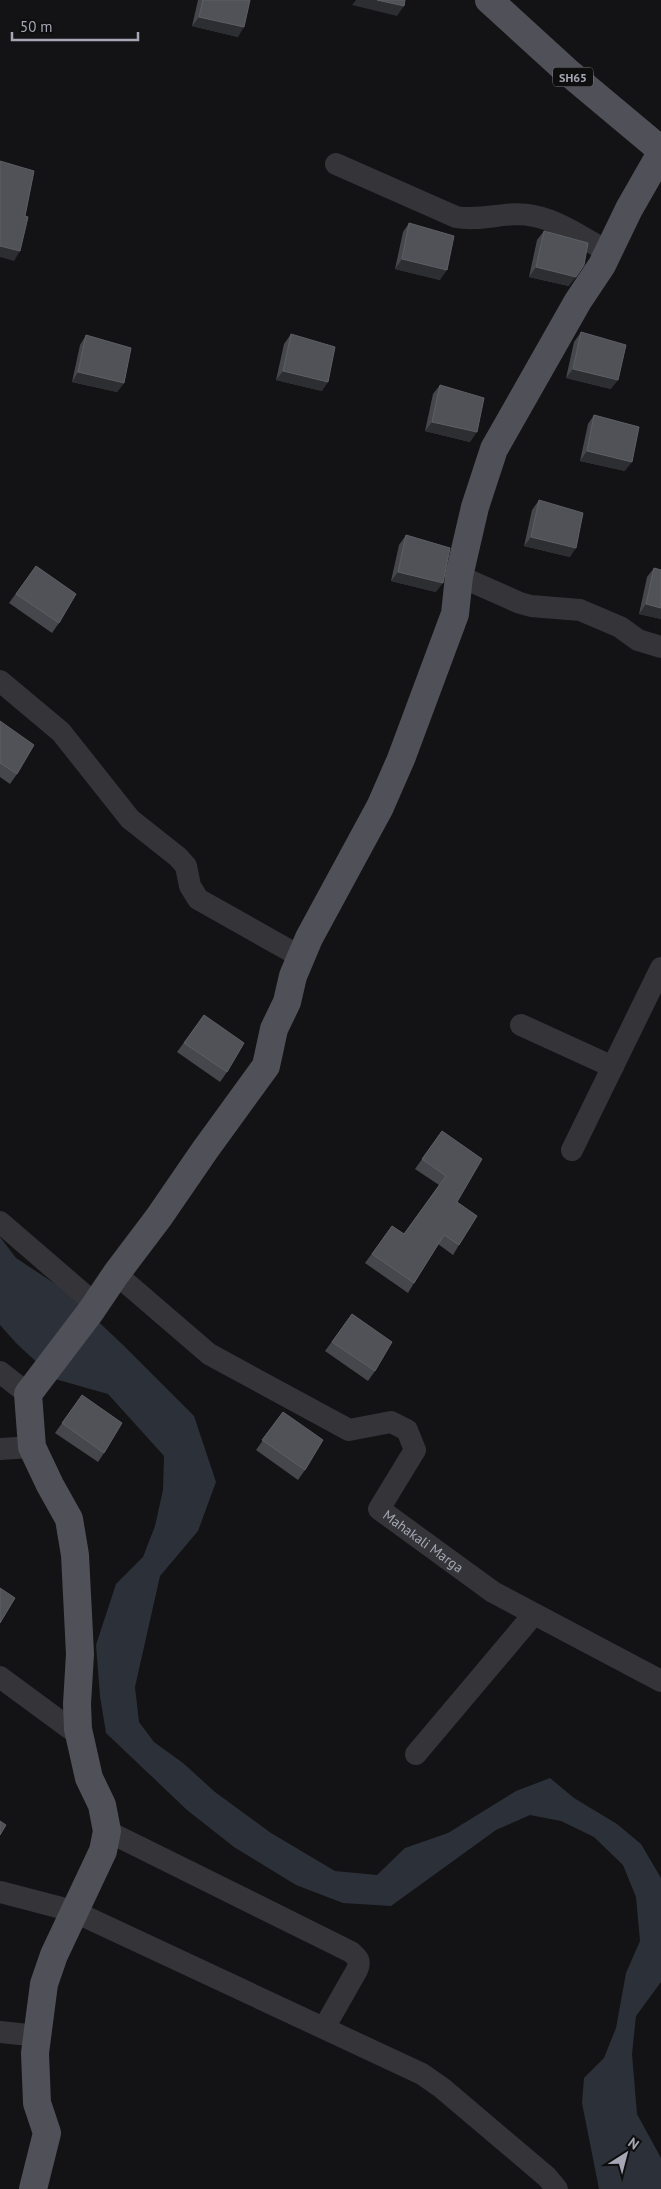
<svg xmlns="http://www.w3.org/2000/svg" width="661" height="2189" viewBox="0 0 661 2189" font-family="'PT Sans',sans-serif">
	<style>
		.water { fill: #2c3139 }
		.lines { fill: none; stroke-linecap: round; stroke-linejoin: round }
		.minor { stroke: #343439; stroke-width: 22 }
		.major { stroke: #505058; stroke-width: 28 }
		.wall { fill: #46474c }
		.shaded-wall { fill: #2d2e31 }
		.building { fill: #505257; stroke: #5e5f66 }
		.labels { text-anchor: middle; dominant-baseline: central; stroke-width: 4; stroke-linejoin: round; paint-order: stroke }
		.shield { fill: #0e0e0f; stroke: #787982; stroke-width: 1 }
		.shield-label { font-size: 12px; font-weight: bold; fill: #a5a7b4 }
		.street-label { font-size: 14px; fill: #a5a7b4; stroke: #0e0e0f }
	</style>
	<rect width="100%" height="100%" fill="#131214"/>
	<path class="water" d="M0 1237 16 1258 66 1291 122 1344 194 1416 216 1482 198 1531 160 1576 135 1687 139 1722 154 1742 183 1763 215 1792 271 1833 335 1871 377 1875 405 1848 448 1833 516 1791 550 1778 574 1798 617 1824 641 1844 661 1878V1982L636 2016 632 2054 637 2114 661 2158V2189H599L582 2103 584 2078 604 2058 616 2028 626 1973 640 1941 636 1897 623 1865 594 1837 561 1821 530 1815 496 1830 391 1906 343 1903 296 1885 234 1847 187 1810 106 1733 100 1696 96 1645 116 1584 143 1557 155 1526 163 1490 164 1456 108 1394 55 1379 17 1344 0 1325Z"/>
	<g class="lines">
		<g class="minor">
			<path d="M336 164 456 217C482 222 508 210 534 216 560 221 585 239 608 252"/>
			<path d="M459 576 520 603 531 606 580 610 620 627 638 640 661 647"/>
			<path d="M0 681 61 732 130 819 178 857 186 866 190 886 198 899 301 957"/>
			<path d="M521 1025 613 1067"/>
			<path d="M572 1150 661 968"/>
			<path d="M0 1222 95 1304"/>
			<path id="s1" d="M116 1274 209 1354 349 1430 391 1422 407 1430 415 1450 379 1509 493 1592 661 1681"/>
			<path d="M0 1372 28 1394"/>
			<path d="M0 1449 32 1447"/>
			<path d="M0 1677 80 1736"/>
			<path d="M416 1754 534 1614"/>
			<path d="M107 1831 351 1952C358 1958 361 1961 357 1970L324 2028"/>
			<path d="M0 1892 73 1911 422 2074 442 2088 547 2177 557 2189"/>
			<path d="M0 2032 38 2036"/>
		</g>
		<path class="major" d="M489 0 569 73 661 150
			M33 2189 47 2133 37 2103 35 2053 44 1984 54 1955 103 1851 107 1831 102 1805 89 1778 78 1729 77 1704 80 1654 75 1555 69 1519 50 1485 32 1447 28 1394 91 1311 116 1274 159 1217 205 1150 266 1066 274 1029 287 1002 293 976 309 938 380 807 401 759 455 614 459 576 475 507 494 449 578 301 602 265 629 209 661 153"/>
	</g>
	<path class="wall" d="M198 0H250L238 37 192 26Z
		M409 223 440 280 395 269 403 232Z
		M544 231 569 286 529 277 537 240Z
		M581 332 611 389 566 378 574 342Z
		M291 334 322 391 276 380 284 344Z
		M86 335 124 383 117 392 72 382 80 345Z
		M440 385 470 442 425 431 433 394Z
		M594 415 625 471 580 461 588 424Z
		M539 500 570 557 524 546 532 510Z
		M406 535 436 592 391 581 399 545Z
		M36 566 59 623 52 633 9 603Z
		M654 568 661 570V619L639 614 647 577Z
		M0 721 17 774 10 784 0 777Z
		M204 1015 227 1072 220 1082 177 1052Z
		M442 1131 457 1202 459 1245 453 1255 438 1244 414 1283 408 1293 365 1263 392 1226 404 1234 439 1185 415 1169Z
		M352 1314 375 1371 368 1381 325 1351Z
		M82 1395 104 1453 98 1462 55 1433Z
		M283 1412 305 1470 298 1480 256 1450Z"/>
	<path class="shaded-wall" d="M356 0H377L404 6 397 16 352 5Z
		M199 17 244 27 238 37 192 26Z
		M0 246 20 251 14 261 0 257Z
		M402 259 447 270 440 280 395 269Z
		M536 267 576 277 569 286 529 277Z
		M573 369 618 380 611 389 566 378Z
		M283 371 328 382 322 391 276 380Z
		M78 372 124 383 117 392 72 382Z
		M432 422 477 432 470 442 425 431Z
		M587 451 632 462 625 471 580 461Z
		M531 537 576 548 570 557 524 546Z
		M398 572 443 583 436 592 391 581Z
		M646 604 661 608V619L639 614Z"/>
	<path class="building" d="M203 0H250L244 27 199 17Z
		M377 0H405L404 6Z
		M0 161 34 171 25 216 28 217 20 251 0 246Z
		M409 223 454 236 447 270 402 259Z
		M544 231 588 243 584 265 576 277 536 267Z
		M581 332 626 345 618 380 573 369Z
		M291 334 335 347 328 382 283 371Z
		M86 335 131 348 124 383 78 372Z
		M440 385 484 398 477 432 432 422Z
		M594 415 639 427 632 462 587 451Z
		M539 500 583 513 576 548 531 537Z
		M406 535 450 548 443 583 398 572Z
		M36 566 76 594 59 623 16 594Z
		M654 568 661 570V608L646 604Z
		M0 721 34 745 17 774 0 763Z
		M204 1015 244 1043 227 1072 184 1043Z
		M442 1131 482 1159 457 1202 477 1216 459 1245 444 1235 414 1283 372 1254 392 1226 404 1234 446 1176 422 1159Z
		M352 1314 392 1342 375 1371 332 1342Z
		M82 1395 122 1423 104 1453 62 1423Z
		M283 1412 323 1440 305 1470 262 1440Z
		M0 1588 15 1598 0 1623Z
		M0 1821 6 1825 0 1835Z"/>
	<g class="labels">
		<rect class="shield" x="553" y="67.5" width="40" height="19" rx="4"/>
		<g class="shield-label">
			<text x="573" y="77">SH65</text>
		</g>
		<g class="street-label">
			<text stroke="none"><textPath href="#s1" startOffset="488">Mahakali Marga</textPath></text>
		</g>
	</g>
	<g transform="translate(626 2154) rotate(36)" stroke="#0e0e0f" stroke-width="4" paint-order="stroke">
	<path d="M0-4L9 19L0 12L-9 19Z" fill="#a5a7b4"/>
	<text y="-8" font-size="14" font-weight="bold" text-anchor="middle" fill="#a5a7b4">N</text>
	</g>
	<path d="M12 32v8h126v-8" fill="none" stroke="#a5a7b4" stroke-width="2.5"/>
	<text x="20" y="32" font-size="15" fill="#a5a7b4" stroke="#0e0e0f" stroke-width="4" paint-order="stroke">50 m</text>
</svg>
